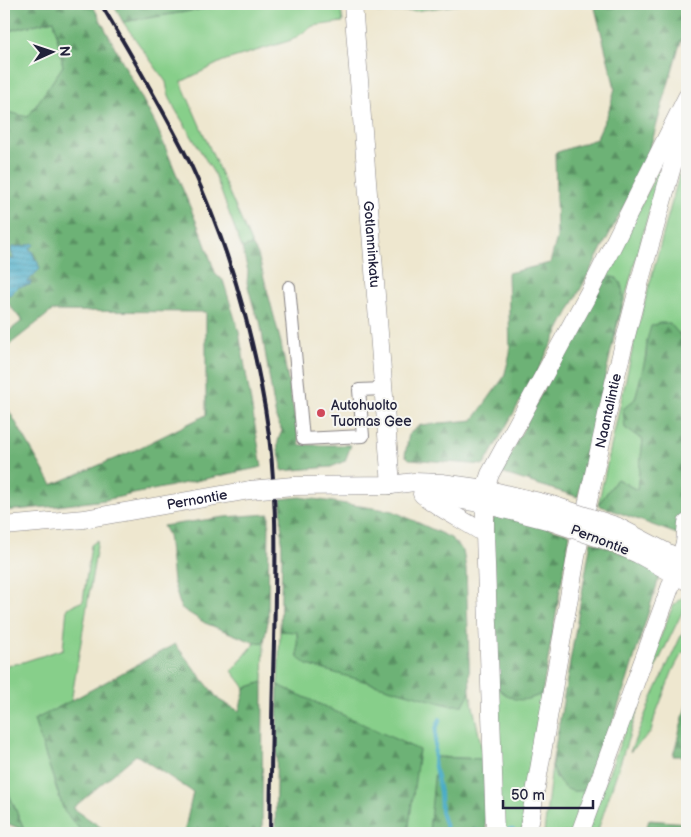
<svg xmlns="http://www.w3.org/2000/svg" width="691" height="837" viewBox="0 0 691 837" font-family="'Balsamiq Sans',sans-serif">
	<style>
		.grass { fill: #87cf8a; stroke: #547862 }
		.forest { fill: url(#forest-firs); stroke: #486a58 }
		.water { fill: url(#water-rules); stroke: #356781 }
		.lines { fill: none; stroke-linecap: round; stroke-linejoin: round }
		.stream { stroke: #48acc7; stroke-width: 4 }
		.street-casing { stroke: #888485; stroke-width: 14 }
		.secondary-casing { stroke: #888485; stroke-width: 19 }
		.street { stroke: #fff; stroke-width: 12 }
		.secondary { stroke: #fff; stroke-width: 18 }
		.rail { stroke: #22223b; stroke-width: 4 }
		.secondary-bridge-casing { stroke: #888485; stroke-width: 19; stroke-linecap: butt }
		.secondary-bridge { stroke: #fff; stroke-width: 18 }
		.poi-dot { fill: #d1495b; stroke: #f6f6f2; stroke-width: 2 }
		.labels { text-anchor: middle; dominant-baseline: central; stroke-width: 4; stroke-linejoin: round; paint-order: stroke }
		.street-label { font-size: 14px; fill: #22223b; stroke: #f6f6f2 }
		.poi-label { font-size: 14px; fill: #22223b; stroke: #f6f6f2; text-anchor: start }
	</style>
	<defs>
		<pattern id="forest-firs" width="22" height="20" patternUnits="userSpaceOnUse" patternTransform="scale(1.25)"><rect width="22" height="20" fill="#6db276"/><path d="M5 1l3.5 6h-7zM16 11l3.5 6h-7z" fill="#599062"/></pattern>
		<pattern id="water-rules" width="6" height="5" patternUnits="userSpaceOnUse" patternTransform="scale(1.25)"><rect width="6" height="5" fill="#48acc7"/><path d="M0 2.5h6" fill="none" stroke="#3c8ca3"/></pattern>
	</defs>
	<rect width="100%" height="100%" fill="#f6f6f2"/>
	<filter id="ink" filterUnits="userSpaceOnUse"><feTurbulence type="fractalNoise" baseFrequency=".02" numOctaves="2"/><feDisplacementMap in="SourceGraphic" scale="10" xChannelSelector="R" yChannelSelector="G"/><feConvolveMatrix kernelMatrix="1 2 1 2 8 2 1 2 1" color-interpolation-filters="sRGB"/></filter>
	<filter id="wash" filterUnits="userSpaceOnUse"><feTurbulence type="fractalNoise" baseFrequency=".0096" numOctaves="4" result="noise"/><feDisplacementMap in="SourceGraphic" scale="20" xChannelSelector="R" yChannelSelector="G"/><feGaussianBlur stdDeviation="1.12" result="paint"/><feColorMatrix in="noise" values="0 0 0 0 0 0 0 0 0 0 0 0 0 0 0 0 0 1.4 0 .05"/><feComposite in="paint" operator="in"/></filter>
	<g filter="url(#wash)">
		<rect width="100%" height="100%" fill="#eee7cf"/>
		<path class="grass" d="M234 4H340L343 22 313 26 292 40 223 61 181 82 252 245 242 248 215 175 175 109 168 93 166 82 123 22Z
			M376 4H464L414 11 378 13Z
			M54 20 63 66 28 118 4 111V32Z
			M687 146V344L680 333 647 340C646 370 635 399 625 428L643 440 637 490 617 479 598 505 635 338Z
			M657 172 660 173 615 334 621 308 617 278 609 277 604 281Z
			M98 540 71 702 34 720 64 811 83 833H30L25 831 4 783V666L20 663 63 649 67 608 83 601 91 545Z
			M687 596V602L650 679 639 706 597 833H586L666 623C671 611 674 599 687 596Z
			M687 623V649L681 655 673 670 655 716 651 732 630 752 651 700Z
			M280 631H297L298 658 463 705 470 692 484 759 437 757 429 833H408L418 750 278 685Z
			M264 642 263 682 245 688 232 671 255 643Z
			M495 686C512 700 520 703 542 694L522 833H500Z
			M552 765 556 778 590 787 574 833H544Z"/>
		<path class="forest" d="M4 4H92L156 125 203 238 216 275 223 280 239 332 262 467 105 500 57 506 4 511V402L52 485 135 450 206 415V312L52 311 4 349V335L22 321 4 298V111L28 117 63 66 54 20 4 32Z
			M113 4H234L123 22Z
			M594 4H687V27L678 50 645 166 537 372 484 465 409 459 405 455 409 434 420 425 473 420 504 377 510 354 508 273 550 263 557 237 555 153 596 139 608 113 615 88Z
			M252 245 258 255 281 343 300 445H351L345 461 331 467 282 471C282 453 272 450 282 431L276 418 260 321 255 312 247 283 248 271 242 248Z
			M609 277C621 276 623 288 623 298L578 497 501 473 561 355 604 281Z
			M659 323H670L687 344V449L681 527 677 534 598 505 617 479 637 490 643 440 625 428 623 409 635 399 646 356 647 340 651 326Z
			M300 497 393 511 451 538 463 551 466 568 470 692 463 705H448L307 665 298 658 297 632 280 631 282 557 281 499Z
			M269 514 268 621 264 642 255 643 205 623 181 608 173 581 168 535 163 526 225 517Z
			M499 514 570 534 542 694C519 704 513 701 495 686L492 524 494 518Z
			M591 541 631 557 658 574 659 578 627 681 590 787C569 799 558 784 552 765Z
			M175 644 219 700 239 711 245 688 263 682 262 833H184L193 792 136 755 73 808 109 833H83L64 811 34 720C82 696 128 669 175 644Z
			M278 685 419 750 408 833H275Z
			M687 702V756H673Z
			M436 757 484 759 486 833H429Z
			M4 783 25 831 4 822Z
			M649 820 687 823V833H645Z"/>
		<path class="water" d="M33 243 34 245 29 249 32 251 35 259 37 260 40 269 27 282V283L31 281 30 285 18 287 10 295 5 294 4 282 8 279 4 275 5 259H14L11 251 12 247 24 246Z"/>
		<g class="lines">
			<path class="stream" d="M440 719 436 729 434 762 440 792 441 812 448 833
				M509 830H513
				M469 833 477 831"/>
		</g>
	</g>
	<g filter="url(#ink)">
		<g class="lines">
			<defs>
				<path id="street" d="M289 287 303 439 363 436 359 390 384 389"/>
				<g id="secondary">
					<path id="s1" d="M353 4 391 485"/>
					<path d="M293 486 391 485 414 482 442 483 485 489 552 505"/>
					<path d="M423 493 484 504 547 520"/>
					<path d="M422 494C441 510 464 520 485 534"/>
					<path id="s2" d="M4 526 84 519 250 490"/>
					<path d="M616 526 687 563"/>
					<path d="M611 542 638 554 687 581"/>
					<path d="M495 833 485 534V489L490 474 592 287 687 97"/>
					<path id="s3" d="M528 833 577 551 614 383 642 273 686 117"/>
					<path d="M580 833 671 585 685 543 687 523"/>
				</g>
			</defs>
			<use href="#street" class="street-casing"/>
			<use href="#secondary" class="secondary-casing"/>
			<use href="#street" class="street"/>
			<use href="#secondary" class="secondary"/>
			<path class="rail" d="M101 4C132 56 163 109 190 163 226 240 251 324 265 408 278 485 276 564 274 642 272 706 271 769 270 833"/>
			<defs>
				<path id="secondary-bridge" d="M250 490 293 486
					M552 505 616 526
					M547 520 611 542"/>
			</defs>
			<use href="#secondary-bridge" class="secondary-bridge-casing"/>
			<use href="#secondary-bridge" class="secondary-bridge"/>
		</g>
	</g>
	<circle class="poi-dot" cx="321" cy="413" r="5"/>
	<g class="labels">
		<g class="street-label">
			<text stroke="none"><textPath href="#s1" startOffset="241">Gotlanninkatu</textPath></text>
			<text stroke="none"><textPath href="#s3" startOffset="430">Naantalintie</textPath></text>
			<text stroke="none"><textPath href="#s2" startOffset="195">Pernontie</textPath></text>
			<text transform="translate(600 540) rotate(21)">Pernontie</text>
		</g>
		<g class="poi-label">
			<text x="331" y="405">Autohuolto<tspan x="331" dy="16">Tuomas Gee</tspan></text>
		</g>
	</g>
	<rect width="691" height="837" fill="none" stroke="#f6f6f2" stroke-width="20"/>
	<g transform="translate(52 52) rotate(87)" stroke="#f6f6f2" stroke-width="4" paint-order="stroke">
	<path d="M0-4L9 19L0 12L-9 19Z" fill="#22223b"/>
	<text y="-8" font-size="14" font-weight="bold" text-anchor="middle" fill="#22223b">N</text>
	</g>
	<path d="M503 800v8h90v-8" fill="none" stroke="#22223b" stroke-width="2.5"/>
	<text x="511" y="800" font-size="15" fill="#22223b" stroke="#f6f6f2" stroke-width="4" paint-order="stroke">50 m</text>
</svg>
